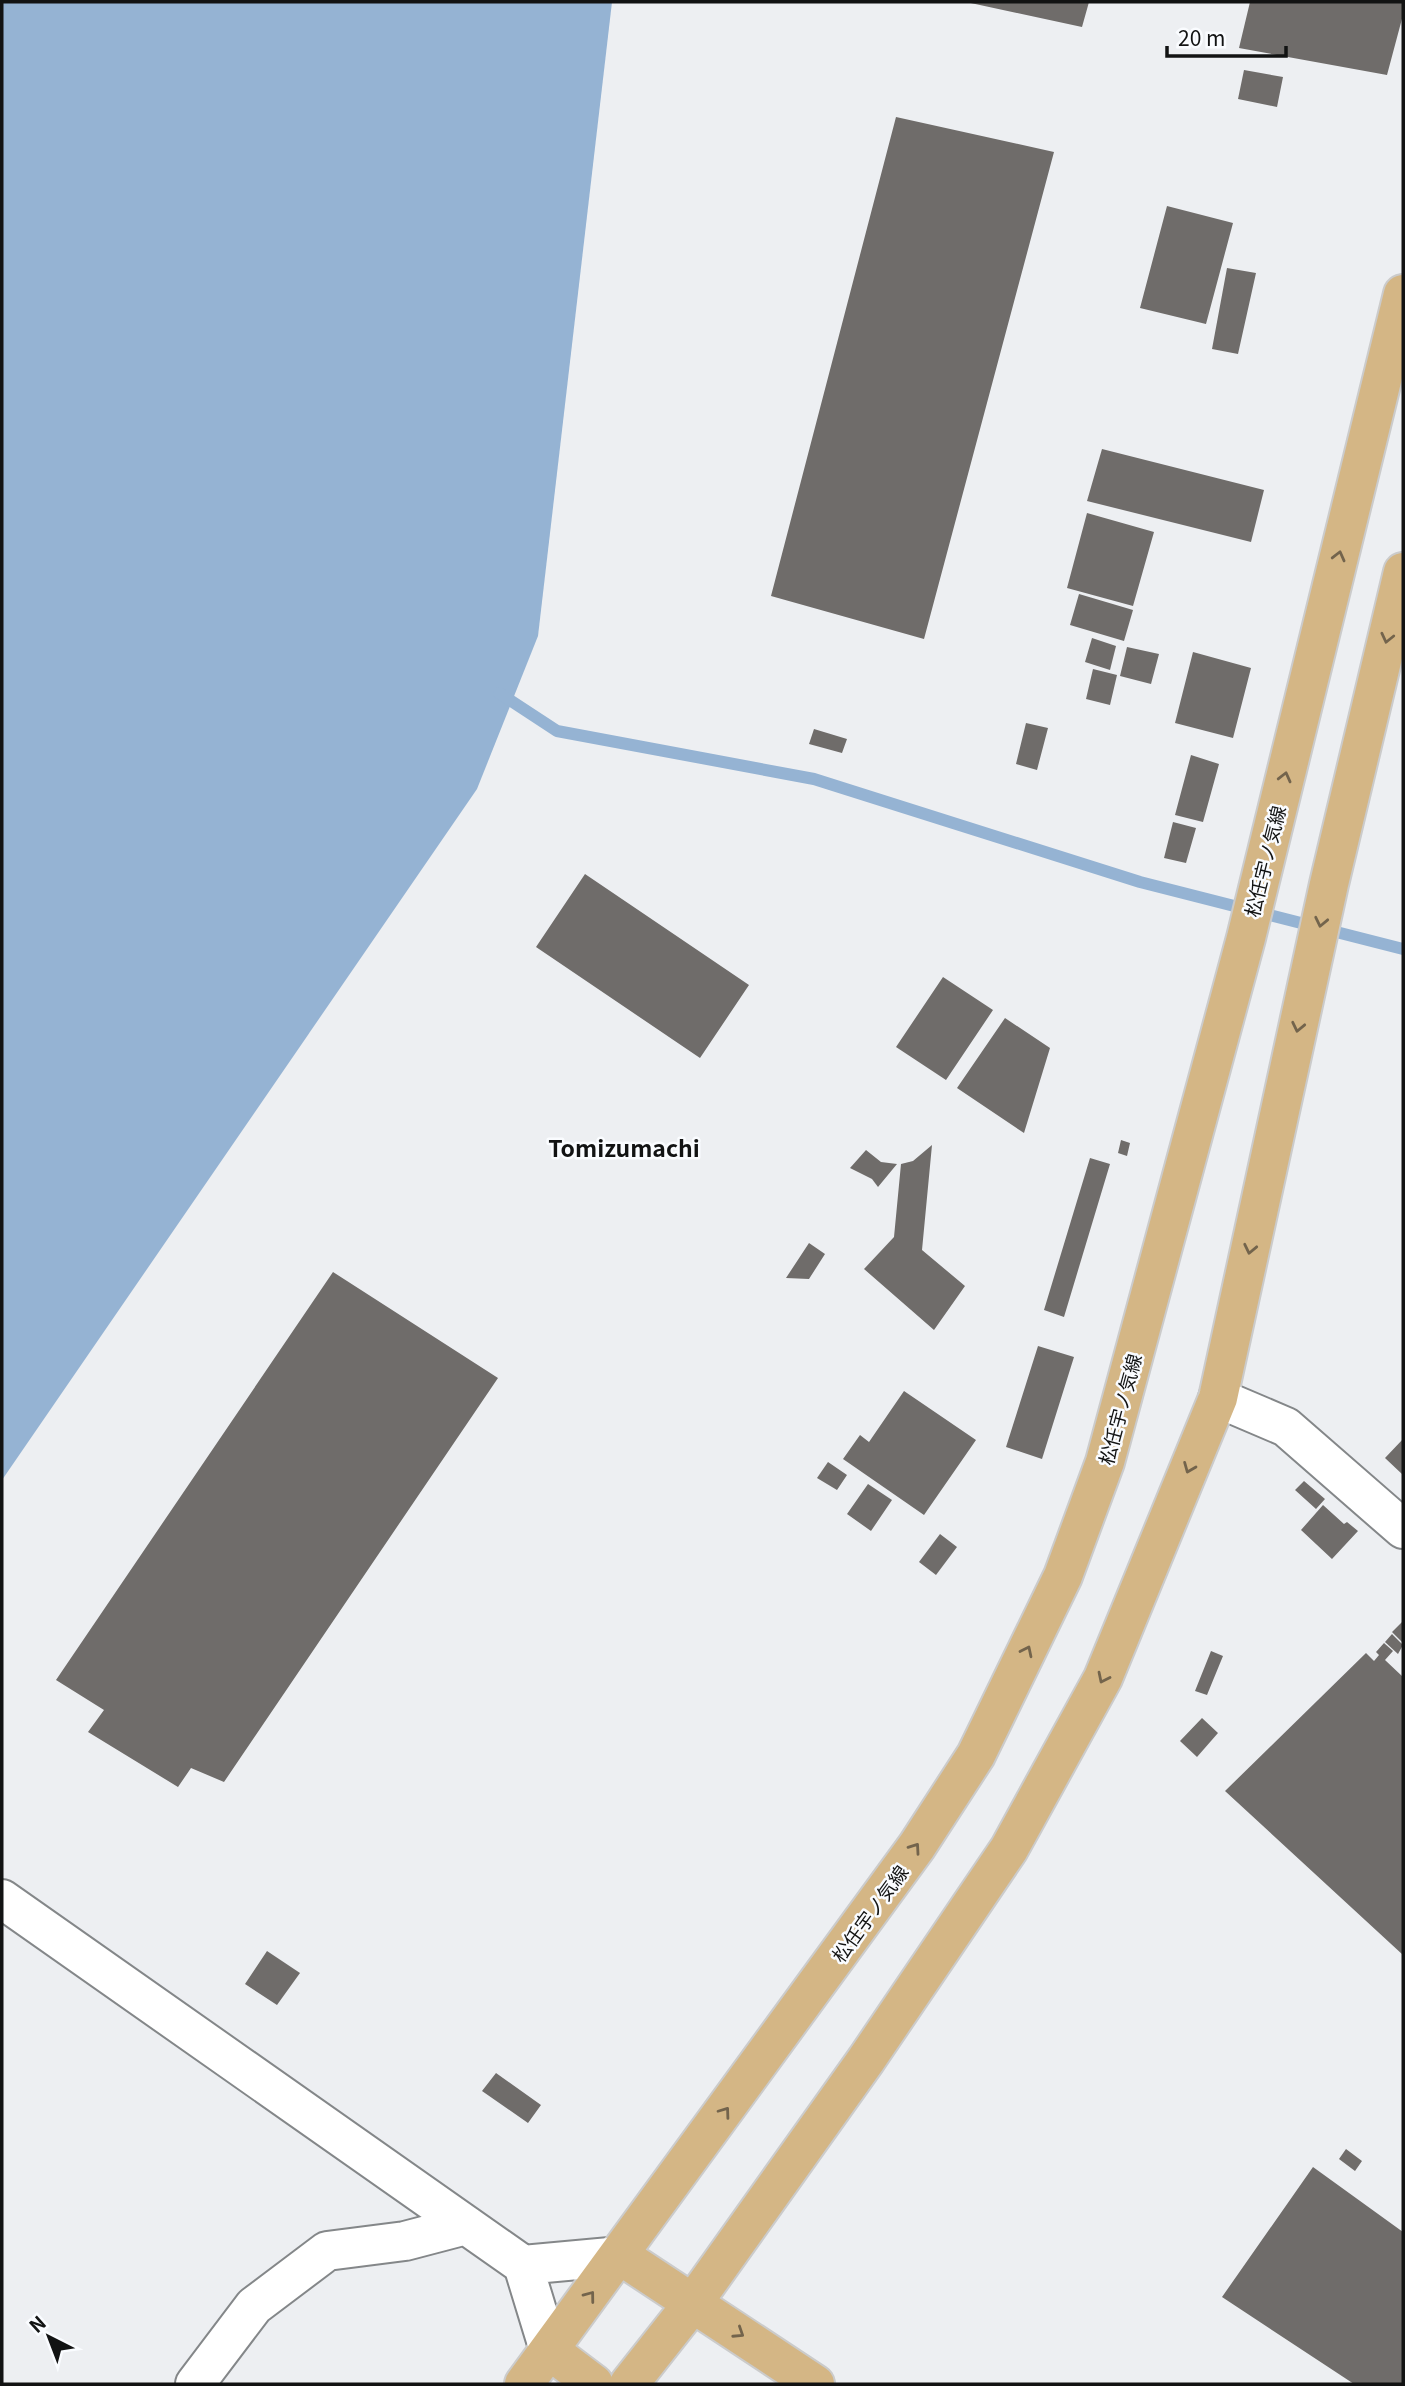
<svg xmlns="http://www.w3.org/2000/svg" width="1405" height="2386" viewBox="0 0 1405 2386" font-family="Georgia,'Noto Sans JP',serif">
	<style>
		.water { fill: #95b3d3 }
		.lines { fill: none; stroke-linecap: round; stroke-linejoin: round }
		.stream { stroke: #95b3d3; stroke-width: 12 }
		.building { fill: #6f6c6a }
		.minor-casing { stroke: #848789; stroke-width: 42 }
		.major-casing { stroke: #cbcbcb; stroke-width: 42 }
		.minor { stroke: #fff; stroke-width: 38 }
		.major { stroke: #d4b685; stroke-width: 38 }
		.oneway { stroke: #73644c }
		.labels { text-anchor: middle; dominant-baseline: central; stroke-width: 5; stroke-linejoin: round; paint-order: stroke }
		.street-label { font-size: 19px; fill: #121313; stroke: #fafcff }
		.quarter-label { font-size: 23px; font-weight: bold; fill: #121313; stroke: #fafcff }
	</style>
	<rect width="100%" height="100%" fill="#edeff2"/>
	<path class="water" d="M2 2H612L538 636 477 789 2 1480Z"/>
	<g class="lines">
		<path class="stream" d="M499 693 557 731 814 779 1140 882 1403 949"/>
	</g>
	<path class="building" d="M966 2H1089L1082 27Z
		M1250 2H1403V15L1387 75 1239 48Z
		M1244 70 1283 77 1277 107 1238 99Z
		M896 117 1054 152 924 639 771 596Z
		M1167 206 1233 223 1206 324 1140 308Z
		M1227 268 1256 273 1238 354 1212 349Z
		M1102 449 1264 490 1251 542 1087 501Z
		M1087 513 1154 532 1133 606 1067 588Z
		M1079 594 1133 610 1124 641 1070 625Z
		M1092 638 1116 646 1110 670 1085 662Z
		M1127 647 1159 654 1151 684 1120 676Z
		M1193 652 1251 668 1233 738 1175 723Z
		M1093 669 1117 675 1110 705 1086 699Z
		M1026 723 1048 728 1037 770 1016 764Z
		M814 729 847 739 842 753 809 744Z
		M1191 755 1219 764 1203 822 1175 815Z
		M1173 822 1196 828 1186 863 1164 858Z
		M585 874 749 985 700 1058 536 947Z
		M943 977 993 1010 946 1080 896 1047Z
		M1005 1018 1050 1048 1024 1133 957 1088Z
		M1121 1140 1130 1143 1127 1156 1118 1153Z
		M932 1145 922 1250 965 1286 934 1330 864 1269 894 1237 901 1164 913 1161Z
		M866 1150 881 1162 897 1164 878 1187 872 1179 850 1168Z
		M1090 1158 1110 1164 1064 1317 1044 1310Z
		M809 1243 825 1254 809 1279 786 1278Z
		M333 1272 498 1378 224 1782 191 1768 178 1787 88 1732 104 1710 56 1680Z
		M1038 1346 1074 1357 1042 1459 1006 1447Z
		M904 1391 976 1440 924 1515 843 1459 860 1435 869 1442Z
		M1403 1439V1475L1385 1458Z
		M828 1462 847 1475 837 1490 817 1478Z
		M1304 1481 1325 1499 1316 1509 1295 1490Z
		M868 1484 892 1500 871 1531 847 1514Z
		M1323 1505 1344 1524 1347 1522 1358 1531 1332 1559 1301 1530Z
		M940 1534 957 1547 936 1575 919 1562Z
		M1403 1621V1643L1392 1632Z
		M1392 1634 1403 1645 1398 1654 1385 1642Z
		M1384 1643 1393 1651 1385 1660 1403 1677V1955L1225 1791 1366 1653 1374 1661 1379 1655 1376 1652Z
		M1211 1651 1223 1656 1207 1695 1195 1691Z
		M1202 1718 1218 1733 1197 1757 1180 1741Z
		M267 1951 300 1973 277 2005 245 1984Z
		M496 2073 541 2105 528 2123 482 2091Z
		M1346 2149 1362 2161 1355 2171 1339 2159Z
		M1313 2167 1403 2232V2384H1354L1222 2297Z"/>
	<g class="lines">
		<defs>
			<path id="minor" d="M1218 1398 1286 1427 1403 1529
				M2 1899 523 2265 549 2350
				M523 2265 621 2256
				M195 2384 254 2306 327 2251 405 2241 466 2225"/>
			<path id="major" d="M621 2256 815 2384
				M549 2350 594 2384
				M524 2384 917 1846 976 1755 1063 1576 1105 1462 1246 938 1403 294
				M629 2384 693 2303 866 2060 1009 1849 1103 1678 1218 1398 1329 884 1403 572"/>
		</defs>
		<use href="#minor" class="minor-casing"/>
		<use href="#major" class="major-casing"/>
		<use href="#minor" class="minor"/>
		<use href="#major" class="major"/>
	</g>
	<defs><path id="oneway-chevron" d="M-2-3.5L2.5 0L-2 3.5" fill="none" stroke-width="1.6" stroke-linecap="round" stroke-linejoin="round" transform="scale(1.75)"/></defs>
	<g class="oneway">
		<use href="#oneway-chevron" transform="translate(1339 556) rotate(-76)"/>
		<use href="#oneway-chevron" transform="translate(1387 638) rotate(103)"/>
		<use href="#oneway-chevron" transform="translate(1285 777) rotate(-76)"/>
		<use href="#oneway-chevron" transform="translate(1321 922) rotate(102)"/>
		<use href="#oneway-chevron" transform="translate(1298 1027) rotate(102)"/>
		<use href="#oneway-chevron" transform="translate(1250 1249) rotate(102)"/>
		<use href="#oneway-chevron" transform="translate(1189 1468) rotate(112)"/>
		<use href="#oneway-chevron" transform="translate(1027 1651) rotate(-64)"/>
		<use href="#oneway-chevron" transform="translate(1103 1678) rotate(116)"/>
		<use href="#oneway-chevron" transform="translate(915 1848) rotate(-55)"/>
		<use href="#oneway-chevron" transform="translate(725 2112) rotate(-54)"/>
		<use href="#oneway-chevron" transform="translate(590 2296) rotate(-53)"/>
		<use href="#oneway-chevron" transform="translate(739 2333) rotate(33)"/>
	</g>
	<g class="labels">
		<g class="street-label">
			<text transform="translate(1264 861) rotate(-76)">松任宇ノ気線</text>
			<text transform="translate(1119 1409) rotate(-75)">松任宇ノ気線</text>
			<text transform="translate(869 1913) rotate(-54)">松任宇ノ気線</text>
		</g>
		<g class="quarter-label">
			<text x="624" y="1147">Tomizumachi</text>
		</g>
	</g>
	<rect width="1405" height="2386" fill="none" stroke="#121313" stroke-width="7"/>
	<g transform="translate(49 2337) rotate(318)" stroke="#fafcff" stroke-width="5" paint-order="stroke">
	<path d="M0-5L12 26L0 18L-12 26Z" fill="#121313"/>
	<text y="-10" font-size="19" font-weight="bold" text-anchor="middle" fill="#121313">N</text>
	</g>
	<path d="M1167 46v10h119v-10" fill="none" stroke="#121313" stroke-width="3.5"/>
	<text x="1178" y="46" font-size="21" fill="#121313" stroke="#fafcff" stroke-width="5" paint-order="stroke">20 m</text>
</svg>
